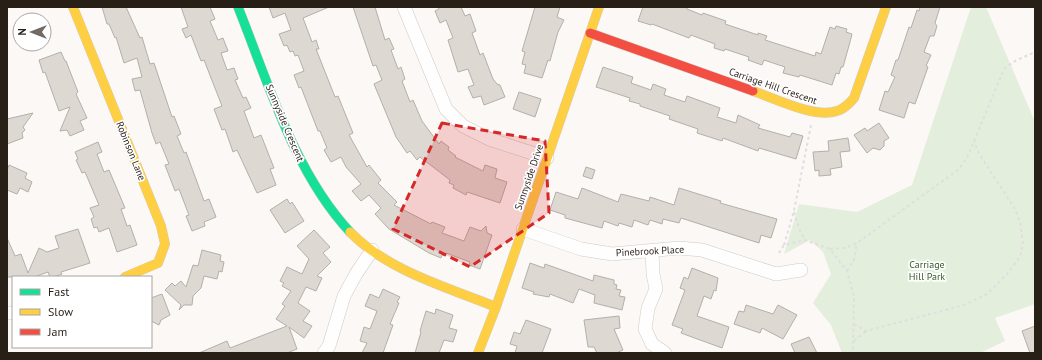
<svg xmlns="http://www.w3.org/2000/svg" width="1042" height="360" viewBox="0 0 1042 360" font-family="'PT Sans',sans-serif">
	<style>
		.green { fill: #e4eedd }
		.building { fill: #ddd8d2; stroke: #b4afa9 }
		.lines { fill: none; stroke-linecap: round; stroke-linejoin: round }
		.street-casing { stroke: #d1cac5; stroke-width: 14 }
		.fast-casing { stroke: #d1cac5; stroke-width: 10 }
		.slow-casing { stroke: #d1cac5; stroke-width: 10 }
		.jam-casing { stroke: #d1cac5; stroke-width: 10 }
		.path { stroke: #e0dede; stroke-width: 2; stroke-dasharray: 3 3; stroke-linecap: butt }
		.street { stroke: #fefefe; stroke-width: 13 }
		.fast { stroke: #16e098; stroke-width: 9 }
		.slow { stroke: #ffcf43; stroke-width: 9 }
		.jam { stroke: #f24e42; stroke-width: 9 }
		.marked { fill: #d62828; fill-opacity: 0.2; stroke: #d62828; stroke-width: 3; stroke-dasharray: 8 5; stroke-linejoin: round }
		.labels { text-anchor: middle; dominant-baseline: central; stroke-width: 3.5; stroke-linejoin: round; paint-order: stroke }
		.street-label { font-size: 10px; fill: #281f17; stroke: #fff }
		.park-label { font-size: 10px; fill: #365a28; stroke: #fff }
	</style>
	<rect width="100%" height="100%" fill="#fbf8f5"/>
	<path class="green" d="M971 7H986L1035 122V304L995 318 1005 341 980 353H842L831 325 813 303 831 274 823 252 810 240 784 254 799 204 857 212 912 185Z"/>
	<path class="building" d="M102 7H126L140 38 142 37 150 64 154 63 172 117 174 116 181 134 177 136 184 153 186 152 204 201 209 199 216 217 204 222 205 226 192 231 186 216 189 215 179 189 175 191 165 165 169 164 160 142 156 144 152 133 140 90 135 91 132 79 142 77 137 58 124 63 116 37 115 38 109 24H107Z
		M181 7H210L215 19 210 21 218 40 223 38 228 51 221 53 227 70 234 68 238 79 235 80 243 98 246 97 251 108 244 111 254 138 261 135 274 168 270 169 276 185 257 193 237 150 233 152 225 129 222 130 214 109 222 106 204 60 201 61 191 35 186 38 182 29 188 27Z
		M269 7H329L303 18 312 42 316 40 319 49H316L335 97 338 96 353 133 349 135 367 167 369 165 381 180 378 183 397 202 394 205 431 224 432 222 445 227 442 233 464 241 470 227 481 231 486 226 487 233 492 235 480 269 469 265 470 262 446 253 445 256 442 255 441 258 429 253 389 229 375 214 381 208 369 195 361 201 352 191 361 184 346 167 341 157 331 162 324 150 327 148 320 131H318L301 87 299 88 294 75 304 71 298 55 295 56 293 51 290 52 287 45 284 46 279 34 291 30 285 13 273 18Z
		M353 7H375L385 40 389 38 394 49 391 50 398 69 401 67 405 79 402 81 410 102 413 100 422 121 439 144 441 141 449 147 448 150 456 156 455 157 483 171 485 165 497 169 495 178 507 182 500 203 467 192 466 195 453 188 454 185 449 183 450 180 420 157 417 160 410 151 407 153 396 137 374 84 382 80 376 65 373 66Z
		M438 7H461L465 16 470 14 476 31 472 33 480 55 483 53 493 79 497 84 500 85 505 97 484 105 481 96 473 98 468 87 474 85 468 69 458 72 448 40 453 38 446 20 440 23 435 11 439 9Z
		M535 7H560L557 17 564 20 558 32 550 61 548 60 542 78 524 73 526 65 522 64 525 52 522 51Z
		M643 7H687V9L702 15 703 13 726 21 725 24 758 35V33L767 36 765 40 815 56 816 52 821 54 830 27 835 29 836 26 847 29 846 32 852 34 850 42 843 67H841L839 74 836 73 832 85 800 75 799 77 783 73 785 67 764 60 762 65 748 60 749 57 725 49 724 51 714 48 715 44 691 35 689 38 652 24 651 25 638 21Z
		M920 7H940L935 23 937 26 934 36H930L924 52 931 55 926 66 928 67 915 104 909 102 904 118 879 110 885 91 888 92 895 77 891 75 896 60H898L909 27 911 28 917 10 919 11Z
		M61 52 65 61H66L78 92 76 94 87 118 80 121 84 130 70 136 67 130 60 131 70 107 59 111 45 72 43 73 39 60Z
		M603 67 633 77 631 83 651 90 653 84 666 89 664 95 685 102 687 96 720 108 717 117 736 123 738 115 760 125 758 128 790 137 792 133 803 136 796 159 759 148 758 151 723 138 722 141 697 133 698 129 669 119 670 116 640 106V104L629 101 630 98 596 87Z
		M519 92 541 99 535 117 513 109Z
		M33 113 23 127 25 130 22 133 23 138 7 144V119Z
		M879 123 889 138 884 141V146L880 150 873 148 867 153 854 135 865 128 867 131Z
		M848 138 850 151 840 152 842 167 830 169 831 175 819 176V170L815 171 813 152 829 151 828 141Z
		M98 142 102 152 97 154 104 172 109 170 125 208 121 209 127 226 130 225 137 245 117 252 109 228 99 232 97 227 94 228 91 219 94 217 90 208 99 205 85 172 82 173 76 160 78 159 75 152Z
		M9 165 27 173 25 178 32 182 28 192 20 188 17 194 7 190V170Z
		M586 167 595 170 592 179 583 176Z
		M582 188 618 202 621 194 649 201 650 197 674 205 679 188 721 201 720 203 777 219 771 238 761 235 759 243 681 218 679 223 663 219 662 224 650 220 648 225 634 220 632 227 619 223 618 226 604 221 602 228 565 218V215L550 210 556 192 578 199Z
		M287 199 290 204 292 202 304 221 285 233 270 210Z
		M78 229 90 263 61 272 62 274 54 277H50L48 272 34 277H7V238L15 256 21 254 28 273 39 248 47 252 59 248 55 236Z
		M314 230 330 247 323 253 331 262 317 276 322 278 316 291 306 287 298 303 310 311 303 321 312 326 304 338 289 327 297 349 287 353H199L227 341 230 348 287 326 276 319 285 306 282 304 291 291 282 286 284 283 280 281 287 267 302 274 309 259 297 246Z
		M202 250 221 255 220 261 224 262 222 272 219 271 217 279 204 276 201 288 193 296 192 305H184L179 310 181 305 165 290 172 283 175 286 181 281 186 287 193 265 198 266Z
		M530 263 544 268 545 264 593 281 594 275 614 280V284L617 285 616 289 621 290 619 296 625 297 622 310 594 303 595 295 579 289 573 303 550 294 549 297 533 294 534 292 522 288Z
		M692 268 718 278 716 291 714 290 711 299 704 296 697 316 729 327 722 348 681 333 683 329 672 325 685 290 680 288 684 277 688 279Z
		M383 289 400 297 397 302 399 303 390 324 393 325 383 353H362L367 343 360 341 364 327 370 329 377 311 365 306 370 294 379 298Z
		M162 294 170 315 161 320 159 325 151 321V298Z
		M746 305 773 314 778 305 797 315 783 339 762 328 760 333 734 324 739 311 744 312Z
		M436 309 453 315 449 328 457 330 453 342 444 340 439 353H415L421 332 420 331 426 311 435 314Z
		M619 316 620 328 614 329 623 350 616 353H597L594 347H588L584 320Z
		M526 320 551 329 542 353H515L517 346 510 344 514 332 520 334Z
		M1035 326V353H1030L1022 331Z
		M809 337 817 353H795L791 344Z"/>
	<g class="lines">
		<defs>
			<path id="street" d="M404 7 446 109 463 126 489 139 547 158
				M523 229 581 249 612 254 679 248 702 250 776 274 801 270
				M652 251 653 274 656 289 648 308 645 329 652 344 665 353
				M7 313H13
				M324 353 329 346 344 296 356 274 372 250"/>
			<path id="fast" d="M238 7C268 82 294 172 350 232"/>
			<path id="slow" d="M73 7 161 226 165 244 158 263 125 277
				M753 91C774 98 815 119 837 111 844 109 849 104 854 98L886 7
				M350 232C388 271 447 287 496 307
				M478 353 496 307 599 7"/>
			<path id="jam" d="M590 33 753 91"/>
		</defs>
		<use href="#street" class="street-casing"/>
		<use href="#fast" class="fast-casing"/>
		<use href="#slow" class="slow-casing"/>
		<use href="#jam" class="jam-casing"/>
		<path class="path" d="M794 212 800 231 805 240
			M784 245 794 211 811 125
			M830 249 845 248 857 243 958 170 967 158 1004 69 1015 61 1035 52
			M779 253 784 245 805 240 830 249 847 271 854 296 853 353
			M847 271 854 260 857 243
			M854 324 866 331 964 305 987 294 1007 274 1020 257 1023 242 1020 222 1015 209 978 152 974 140
			M854 341 866 331"/>
		<use href="#street" class="street"/>
		<use href="#fast" class="fast"/>
		<use href="#slow" class="slow"/>
		<use href="#jam" class="jam"/>
	</g>
	<path class="marked" d="M442 123 545 141 549 213 470 267 393 229Z"/>
	<g class="labels">
		<g class="street-label">
			<text transform="translate(773 86) rotate(19)">Carriage Hill Crescent</text>
			<text transform="translate(285 123) rotate(67)">Sunnyside Crescent</text>
			<text transform="translate(131 151) rotate(68)">Robinson Lane</text>
			<text transform="translate(529 177) rotate(-71)">Sunnyside Drive</text>
			<text transform="translate(650 251) rotate(-3)">Pinebrook Place</text>
		</g>
		<g class="park-label">
			<text x="927" y="264">Carriage<tspan x="927" dy="12">Hill Park</tspan></text>
		</g>
	</g>
	<rect width="1042" height="360" fill="none" stroke="#281f17" stroke-width="16"/>
	<rect x="12" y="276" width="140" height="72" fill="#ffffff" stroke="#a9a5a2"/>
	<rect x="20" y="289" width="20" height="6" fill="#16e098" stroke="#a9a5a2"/>
	<text x="48" y="296" font-size="12" fill="#281f17">Fast</text>
	<rect x="20" y="309" width="20" height="6" fill="#ffcf43" stroke="#a9a5a2"/>
	<text x="48" y="316" font-size="12" fill="#281f17">Slow</text>
	<rect x="20" y="329" width="20" height="6" fill="#f24e42" stroke="#a9a5a2"/>
	<text x="48" y="336" font-size="12" fill="#281f17">Jam</text>
	<g transform="translate(32 32) rotate(270)"><circle r="19" fill="#ffffff" stroke="#a9a5a2"/>
	<path d="M0-3L7 15L0 10L-7 15Z" fill="#726b65"/>
	<text y="-6" font-size="11" font-weight="bold" text-anchor="middle" fill="#281f17">N</text>
	</g>
</svg>
